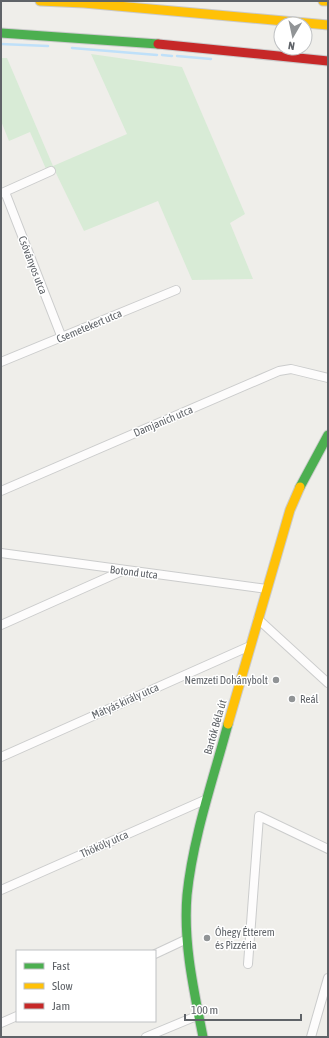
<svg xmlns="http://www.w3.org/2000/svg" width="329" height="1038" viewBox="0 0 329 1038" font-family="'Asap Condensed',sans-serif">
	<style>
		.green { fill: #d8ebd6 }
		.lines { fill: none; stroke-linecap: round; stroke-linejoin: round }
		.stream { stroke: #bfe0f9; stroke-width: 2.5 }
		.street-casing { stroke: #cbcccc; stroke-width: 10 }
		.fast-casing { stroke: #cacacb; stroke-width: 11 }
		.slow-casing { stroke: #cacacb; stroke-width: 11 }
		.jam-casing { stroke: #cacacb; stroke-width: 11 }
		.street { stroke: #fdfcfc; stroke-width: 8 }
		.fast { stroke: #4caf50; stroke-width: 9 }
		.slow { stroke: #ffc107; stroke-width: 9 }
		.jam { stroke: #c62828; stroke-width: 9 }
		.poi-dot { fill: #919496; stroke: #fff; stroke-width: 1.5 }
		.labels { text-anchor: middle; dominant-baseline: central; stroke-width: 3; stroke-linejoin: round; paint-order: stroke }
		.street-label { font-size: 11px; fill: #5f6368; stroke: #fff }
		.poi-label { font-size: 11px; fill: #5f6368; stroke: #fff; text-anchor: start }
	</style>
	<rect width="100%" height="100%" fill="#efeeea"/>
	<path class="green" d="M91 54 182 67 245 214 230 223 253 279 192 280 158 201 84 231 53 167 46 169 30 132 9 141 1 121V58H7L53 166 127 134Z"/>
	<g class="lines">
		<path class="stream" d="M1 44 48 46
			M72 48 157 55
			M162 55 172 56
			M177 56 211 59"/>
		<defs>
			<path id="street" d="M5 192 62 338
				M2 193 51 171
				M1 362 176 290
				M1 491 279 371 291 369 328 378
				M1 553 267 589
				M258 619 328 683
				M1 625 122 571
				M1 757 250 646
				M1 890 207 799
				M155 954 187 939
				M248 964 259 816 328 849
				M1 1023 17 1016
				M146 1037 199 1015
				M311 1037 328 978"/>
			<path id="fast" d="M1 33 158 44
				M300 487 328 435
				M203 1037C194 991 183 943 187 895 193 837 213 780 228 724"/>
			<path id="slow" d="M40 1 84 3 328 25
				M323 1H328
				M228 724 290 510 300 487"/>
			<path id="jam" d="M158 44 328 61"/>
		</defs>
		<use href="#street" class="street-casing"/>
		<use href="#fast" class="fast-casing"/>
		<use href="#slow" class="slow-casing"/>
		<use href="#jam" class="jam-casing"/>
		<use href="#street" class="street"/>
		<use href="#fast" class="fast"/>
		<use href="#slow" class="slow"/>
		<use href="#jam" class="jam"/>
	</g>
	<g class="poi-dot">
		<circle cx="276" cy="680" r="4"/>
		<circle cx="292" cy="699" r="4"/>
		<circle cx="207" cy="938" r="4"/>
	</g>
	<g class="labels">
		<g class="street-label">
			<text transform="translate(33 265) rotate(69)">Csóványos utca</text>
			<text transform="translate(89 326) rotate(-23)">Csemetekert utca</text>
			<text transform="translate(163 421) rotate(-23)">Damjanich utca</text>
			<text transform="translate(134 572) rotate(7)">Botond utca</text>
			<text transform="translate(125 701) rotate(-24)">Mátyás király utca</text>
			<text transform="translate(215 727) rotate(-74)">Bartók Béla út</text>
			<text transform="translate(104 844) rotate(-24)">Thököly utca</text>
		</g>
		<g class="poi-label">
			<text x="268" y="680" text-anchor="end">Nemzeti Dohánybolt</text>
			<text x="300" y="699">Reál</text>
			<text x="215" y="932">Óhegy Étterem<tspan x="215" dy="13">és Pizzéria</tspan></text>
		</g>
	</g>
	<rect width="329" height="1038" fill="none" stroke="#5f6368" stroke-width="4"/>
	<rect x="16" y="950" width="140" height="72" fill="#ffffff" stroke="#bfc1c3"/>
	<rect x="24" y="963" width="20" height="6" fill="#4caf50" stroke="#bfc1c3"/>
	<text x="52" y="970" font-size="12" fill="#5f6368">Fast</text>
	<rect x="24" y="983" width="20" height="6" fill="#ffc107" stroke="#bfc1c3"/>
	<text x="52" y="990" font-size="12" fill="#5f6368">Slow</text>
	<rect x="24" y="1003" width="20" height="6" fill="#c62828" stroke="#bfc1c3"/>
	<text x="52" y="1010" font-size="12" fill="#5f6368">Jam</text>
	<g transform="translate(293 36) rotate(189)"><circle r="19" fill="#ffffff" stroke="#bfc1c3"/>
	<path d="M0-3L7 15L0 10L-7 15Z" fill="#919496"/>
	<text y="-6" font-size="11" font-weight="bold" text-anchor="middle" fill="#5f6368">N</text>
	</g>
	<path d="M185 1014v6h116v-6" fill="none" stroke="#5f6368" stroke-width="2"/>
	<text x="191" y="1014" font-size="12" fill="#5f6368" stroke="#ffffff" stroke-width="3" paint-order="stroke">100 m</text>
</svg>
